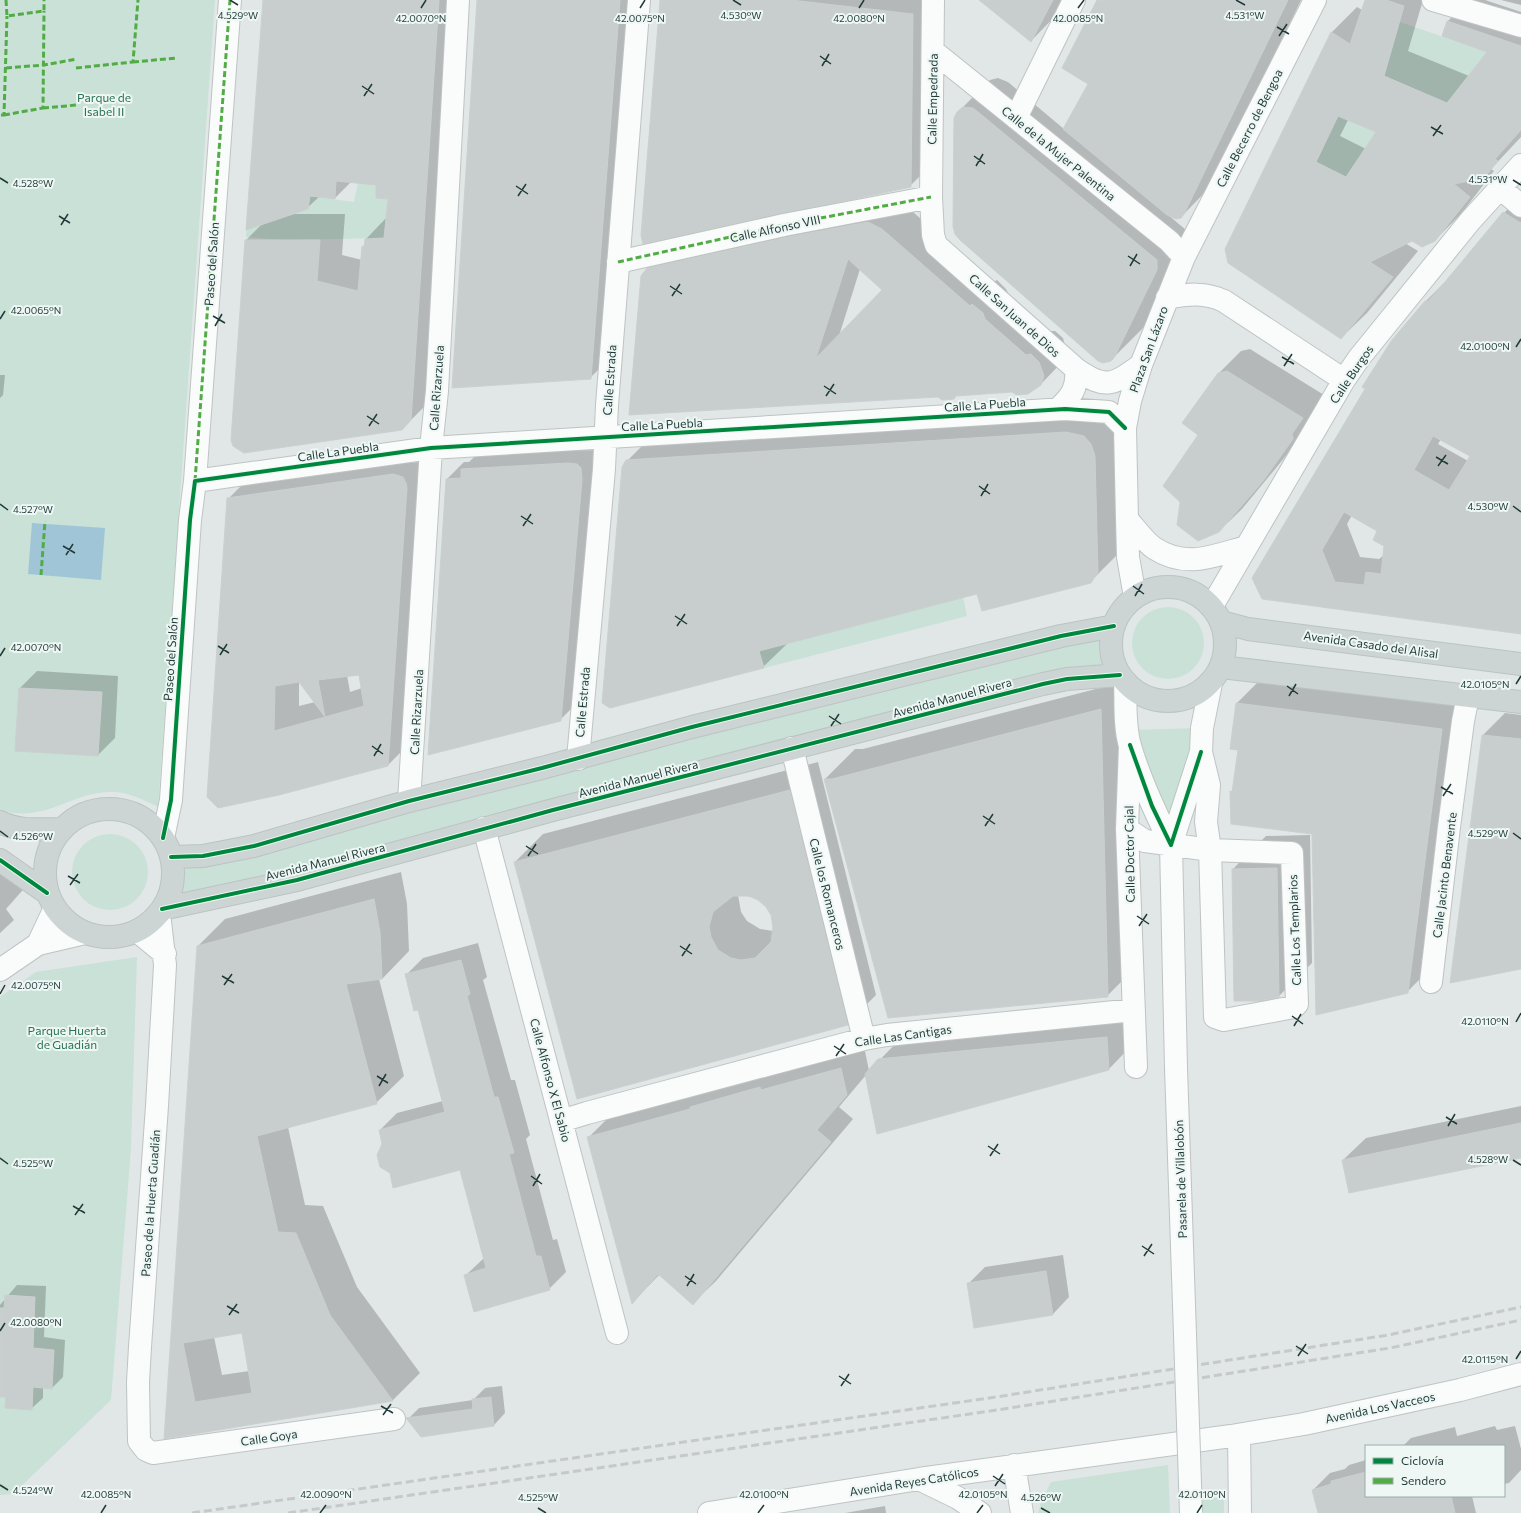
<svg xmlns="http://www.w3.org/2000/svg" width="1521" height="1513" viewBox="0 0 1521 1513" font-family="Commissioner,sans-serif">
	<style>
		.green { fill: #c9e1d6 }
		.water { fill: #a0c5d7 }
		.shadow { fill: #0003; fill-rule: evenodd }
		.building { fill: #c8cecd; stroke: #cad0cf; fill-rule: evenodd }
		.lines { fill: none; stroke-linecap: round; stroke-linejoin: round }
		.minor-casing { stroke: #bec4c3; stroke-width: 24 }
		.major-casing { stroke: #bbc4c3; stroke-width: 24 }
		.minor { stroke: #fafbfb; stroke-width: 22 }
		.major { stroke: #ccd4d4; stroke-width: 22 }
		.rail { stroke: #c6c9c9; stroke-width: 3; stroke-dasharray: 8 4; stroke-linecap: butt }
		.minor-bridge-casing { stroke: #bec4c3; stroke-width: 24; stroke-linecap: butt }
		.minor-bridge { stroke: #fafbfb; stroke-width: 22 }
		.quiet { stroke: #52ac46; stroke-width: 3; stroke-dasharray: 6 3; stroke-linecap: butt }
		.cycleway-casing { stroke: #eef7f4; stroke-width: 6 }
		.cycleway { stroke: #00873e; stroke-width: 4 }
		.ticks { fill: none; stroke: #1f3a38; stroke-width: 1.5 }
		.labels { text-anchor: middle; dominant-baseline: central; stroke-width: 4; stroke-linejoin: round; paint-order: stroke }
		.park-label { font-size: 12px; fill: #297253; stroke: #eef7f4 }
		.street-label { font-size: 12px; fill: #1f3a38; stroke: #eef7f4 }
		.ticks-label { font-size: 10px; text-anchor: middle; fill: #1f3a38; stroke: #eef7f4; stroke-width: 4; stroke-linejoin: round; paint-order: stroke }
	</style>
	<rect width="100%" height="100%" fill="#e1e7e6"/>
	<path class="green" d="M0 0H215L158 807C144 800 129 792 112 792 72 791 45 824 0 810Z
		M1400 22 1487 52 1447 103 1384 76Z
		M1338 116 1376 132 1346 177 1316 162Z
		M358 183 376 185V198L388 199 384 238 284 240 246 237 247 207 291 215 308 209 310 196 354 202Z
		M963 597 967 616 764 668 759 651Z
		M1132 643a36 36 0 1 1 72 0a36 36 0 1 1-72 0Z
		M1114 626C1111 645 1112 658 1120 675L248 890 168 897 172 884 171 857Z
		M1202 728 1171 845 1127 730Z
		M72 872a38 38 0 1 1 76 0a38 38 0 1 1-76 0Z
		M137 957 131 1148 111 1400 13 1494 0 1495V997L36 972Z
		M1168 1465 1170 1513H1038L1042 1499 1051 1482Z
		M1199 1498H1224V1513H1199Z"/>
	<path class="water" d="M32 523 105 528 101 580 28 574Z"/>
	<path class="shadow" d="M264 0H463L428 403 402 429 244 452 234 446 246 240 263 223ZM352 181 377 184 389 198 387 217 366 239 362 260 342 255 345 214H291L307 208 320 196 335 198Z
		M478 0H647L620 348 590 378Z
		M661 0H944L942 154 910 186Z
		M981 0H1068L1063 8 1031 41Z
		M1098 0H1301L1211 186 1184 214H1167L1186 230V240L1144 327 1110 361 960 110 990 80 998 78 1008 82 1064 129 1090 84Z
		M1366 0H1423L1408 51 1469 76 1489 52 1443 35 1448 21 1469 0H1485L1521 12V137L1491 169 1494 171 1461 214 1435 240H1412L1405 243 1418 251 1367 313 1341 338 1226 250 1332 32 1357 7 1362 10ZM1348 120 1378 132 1366 149 1340 136Z
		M1501 0H1521V5Z
		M1521 196V633L1263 598 1426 301 1451 276 1504 213ZM1441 439 1471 455 1468 461 1438 444ZM1352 515 1379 531 1385 546 1384 555 1379 559 1360 557 1347 524Z
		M906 206 994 282 997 280 1006 289 1009 295 1050 331H1055L1063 338 1067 354 1065 359 1041 384 1012 391 631 414 648 269 672 245ZM860 269 883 290 839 336Z
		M1250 349 1324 395 1315 416 1285 457 1242 509 1219 531 1200 434 1219 373 1241 351Z
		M0 375H5L3 395 0 398Z
		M1091 407 1116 419 1122 547 1115 557 1090 582 978 592 789 642 763 667 627 461 652 436Z
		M593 447 598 451 577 703 560 720 447 479 464 462H469L478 453Z
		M428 452 413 740 388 765 218 807 228 499 254 473ZM360 673 362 688 350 692 347 675ZM299 681 315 702 299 706Z
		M37 671 118 676 115 738 98 755 20 688Z
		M1265 675 1469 701 1435 964 1407 992 1312 833 1231 792 1233 790 1239 749 1237 703Z
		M1131 680 1137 966 1107 996 825 779 855 749H863Z
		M1505 713 1521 715V968L1483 735Z
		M818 762 876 995 847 1024 515 862 543 834ZM738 895 754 897 767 906 772 915 773 931 760 929 747 921 741 912Z
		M1310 835 1312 963 1279 996 1233 869 1266 836Z
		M0 856 29 883 6 909 14 920 0 933Z
		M401 872 407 904 409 951 382 979H379L404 1076 376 1103 288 1127 305 1205 323 1206 357 1287 420 1373 393 1400 165 1438 198 946 225 919ZM243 1332 249 1371 222 1375 214 1337Z
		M478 943 487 977 483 980 511 1080H515L530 1135 526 1139 553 1240 557 1239 566 1272 549 1289 466 1275 484 1258 461 1169 383 1144 380 1130 397 1113 443 1101 419 1009 406 975 423 958Z
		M1129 1015 1131 1046 1109 1069 866 1075 839 1107 853 1119 716 1281 693 1303 660 1274 632 1303 588 1138 611 1115 864 1046 869 1071 902 1037Z
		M1521 1106V1157L1343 1160 1366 1138Z
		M1063 1255 1069 1297 1053 1314 968 1284 985 1267Z
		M17 1285 46 1286 44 1337 65 1340 63 1377 52 1388 43 1387V1398L31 1409 7 1397 0 1396V1305Z
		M502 1386 505 1413 494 1425 408 1419 419 1408 473 1400 485 1388Z
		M1495 1426 1497 1430 1515 1426 1521 1449V1470L1509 1483 1504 1484V1446H1403L1411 1438 1455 1427 1457 1436Z
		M1366 1460V1496H1472L1476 1513H1319L1313 1490 1330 1473 1345 1469 1349 1465Z
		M885 1506 886 1513H845Z"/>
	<path class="building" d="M263 0H439L411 420 402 430 244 453 233 446 231 440 245 240H320L317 281 358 291 362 246 364 247 365 239 384 238 388 199 376 198V185L336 181 335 199 310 196 308 209 246 230Z
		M477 0H620L591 379 452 388Z
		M660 0H791L913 14 911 187 643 244 641 235Z
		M979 0H1053L1031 42Z
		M1097 0H1288L1184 214 1181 218 1176 219 1167 215 1063 129 1088 84 1062 68Z
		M1365 0H1386L1404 6 1384 76 1447 103 1487 52 1442 36 1447 21 1521 46V130L1495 159 1498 161 1484 178 1454 184 1470 197 1435 241 1422 247 1412 241 1370 262 1393 277 1341 339 1228 263 1225 249 1331 32 1350 44ZM1338 116 1376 132 1346 177 1316 162Z
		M963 107 973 108 978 112 1157 260V270L1114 358 1111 361 1103 363 1098 361 960 240 955 234 953 226 954 118 957 112Z
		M1503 212 1521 223V634L1262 599 1252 578 1365 389 1362 387 1392 340 1425 301 1427 302 1440 288ZM1433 436 1470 456 1449 490 1414 470ZM1344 512 1377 531 1373 540 1384 546 1381 574 1366 572 1364 585 1335 582 1322 550Z
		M868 222 882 229 970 306 972 304 983 313 985 319 1026 355 1031 354 1039 362 1044 376 1041 385 1028 394 1017 395 1012 392 956 396 954 399 942 400 938 397 629 415 641 276 647 268 787 237ZM848 259 882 290 816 358Z
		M1227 371 1303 418 1292 434 1293 439 1263 481 1219 532 1198 541 1177 525 1180 502 1163 486 1198 435 1182 423 1218 373Z
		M1066 432 1084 436 1091 444 1095 456 1098 572 1091 583 982 611 977 594 759 651 764 668 610 708 602 703 622 467 626 460Z
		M569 463 577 464 581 468 582 480 561 721 428 755 446 479 461 478V469Z
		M393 474 403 477 406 483 407 488 388 766 279 795 218 808 207 797 227 498ZM359 675 364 706 325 717 318 680ZM299 682 325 717 274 731 275 686Z
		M19 688 102 692 98 756 15 751Z
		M1236 703 1442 729 1408 993 1316 1015 1312 834 1231 824 1230 791 1232 792 1238 750 1230 749Z
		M1101 709 1108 997 888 1018 824 779H832Z
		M1482 735 1521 739V969L1450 983Z
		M790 790 848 1025 577 1099 514 862ZM733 896H749L758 900 766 907 771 915 773 927 771 942 755 958 741 960 731 958 718 950 711 937 709 927 713 912Z
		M1277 868 1279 997 1260 1001H1234L1232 869Z
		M374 899 380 932 382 979 346 984 377 1104 257 1136 278 1232 296 1233 330 1315 393 1401 164 1439 197 946ZM242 1333 252 1393 195 1402 183 1343Z
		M461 960 470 994 467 996 494 1097H498L514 1153 509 1154 536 1256H541L550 1290 474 1312 464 1275 486 1268 460 1170 393 1188 390 1173 380 1167 377 1155 382 1144 379 1130 445 1112 418 1010 414 1011 405 974Z
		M1107 1037 1109 1070 877 1134 865 1074 878 1059Z
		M841 1068 847 1095 817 1130 831 1142 693 1305 658 1274 632 1304 587 1137 690 1109V1107L742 1092 760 1087 761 1090Z
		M1521 1123V1158L1349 1193 1342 1160Z
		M1046 1271 1053 1315 974 1328 967 1283Z
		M5 1295 35 1297 33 1348 54 1350 52 1389 33 1387 32 1410 5 1408 6 1397H0V1308H4Z
		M491 1397 494 1426 421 1437 406 1418 473 1409 472 1399Z
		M1366 1472V1496H1451L1455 1513H1318L1312 1490 1331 1484V1481Z"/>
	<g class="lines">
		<defs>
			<path id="minor" d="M933 0 931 197 933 235 936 245 1076 369C1106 390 1113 385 1141 365
				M1433 0 1521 26
				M933 51 1169 241 1184 257
				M1016 118 1074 0
				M1500 188 1521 206
				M618 262 784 225 931 197
				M1167 298C1188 294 1205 292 1224 301L1344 380
				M1058 409C1071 397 1078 388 1076 369
				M195 481 431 448 1065 409 1109 412 1125 428
				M1127 519C1135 528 1145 542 1154 548 1186 569 1213 556 1246 547
				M1135 597 1128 557 1127 519 1125 428 1130 401 1141 365 1184 257 1315 0
				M1212 606 1344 380 1359 358 1470 221 1521 165
				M1125 682C1126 702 1124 726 1130 746 1140 780 1156 813 1171 845
				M1130 745 1127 829 1136 1067
				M792 748 864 1039
				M578 759 604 469 607 405 639 0
				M409 801 431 448 437 391 458 0
				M484 828 617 1333
				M1127 829 1145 841 1210 850 1292 853 1297 1004 1294 1007 1224 1020 1215 1017 1210 850 1206 822 1209 785 1201 752 1202 728 1211 683
				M163 838 171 800 190 520 195 481 230 0
				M159 913 165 965 157 1106 140 1347 138 1382 139 1441 146 1450 153 1453 394 1419
				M137 931 165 954
				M38 944 54 910
				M0 970 38 944 85 933
				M1431 982 1449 827 1463 721 1468 696
				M1176 1068 1171 845 1201 752
				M561 1121 587 1113 864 1039 887 1035 1134 1010
				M1239 1435 1240 1513
				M1014 1465 1022 1513
				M919 1479 958 1498 980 1513
				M709 1513 919 1479 1231 1436 1304 1424 1460 1390 1521 1374"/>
			<path id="major" d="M1111 644a57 57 0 1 1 114 0a57 57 0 1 1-114 0Z
				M1222 622 1248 629 1521 664
				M1221 667 1521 702
				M45 873a64 64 0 1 1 128 0a64 64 0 1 1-128 0Z
				M0 822C20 832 40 829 62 829
				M171 857 203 856 254 846 409 801 542 768 692 727 1061 636 1114 626
				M0 860 47 893
				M162 909 297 880 553 810 1043 684 1067 679 1120 675"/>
		</defs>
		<use href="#minor" class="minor-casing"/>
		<use href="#major" class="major-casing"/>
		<use href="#minor" class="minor"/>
		<use href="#major" class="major"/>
		<path class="rail" d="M192 1513 996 1397 1388 1335 1521 1307
			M288 1513 997 1410 1390 1348 1521 1320"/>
		<defs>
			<path id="minor-bridge" d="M1176 1068 1191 1513"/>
		</defs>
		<use href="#minor-bridge" class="minor-bridge-casing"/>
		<use href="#minor-bridge" class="minor-bridge"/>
		<path class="quiet" d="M6 0 7 16 44 11V0
			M133 62 177 58
			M6 68 44 65 77 59
			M76 68 133 62 138 0
			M43 108 77 105
			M1 115H4L7 16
			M4 115 43 108 44 11
			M618 262 784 225 931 197
			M195 481 230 0
			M41 575 45 521"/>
		<defs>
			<path id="cycleway" d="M1130 745 1152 806 1171 845
				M163 838 171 800 190 520 195 481 431 448 1065 409 1109 412 1125 428
				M1171 845 1201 752
				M171 857 203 856 254 846 409 801 542 768 692 727 1061 636 1114 626
				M0 860 47 893
				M162 909 297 880 553 810 1043 684 1067 679 1120 675"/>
		</defs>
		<use href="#cycleway" class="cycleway-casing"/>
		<use href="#cycleway" class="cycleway"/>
	</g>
	<path class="ticks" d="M230 0 238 5M733 0 741 5M1236 0 1245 5M421 8 426 0M640 8 645 0M859 8 864 0M1078 8 1084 0M1277 27 1289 34M1279 36 1287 24M820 56 831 64M822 66 829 54M362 86 374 94M364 96 372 84M1431 127 1443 134M1433 136 1441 125M974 156 985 164M976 166 983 154M0 178 8 183M1513 180 1521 185M516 186 528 194M518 196 526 184M59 216 70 223M61 225 68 214M1128 256 1140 264M1130 266 1137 254M670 286 682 294M672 296 680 284M213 316 225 323M0 319 5 311M215 326 222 314M1516 347 1521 339M1282 357 1294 364M1284 366 1292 354M824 386 836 394M826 396 834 384M367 416 379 424M369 426 377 414M1436 457 1448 464M1438 466 1446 455M979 486 990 494M981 496 988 484M0 504 8 510M1513 506 1521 512M521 516 533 524M523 526 531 514M63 546 75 553M66 555 73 544M1133 586 1144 594M1135 596 1142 584M675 616 687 624M677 626 685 614M218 646 229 653M220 655 227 644M0 656 5 648M1516 684 1521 676M1287 686 1298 694M1289 696 1296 684M829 716 841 724M831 726 839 714M372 746 383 754M374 756 381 744M1441 787 1453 794M1443 796 1451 784M983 816 995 824M985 826 993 814M0 831 8 837M1513 833 1521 839M526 846 538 854M528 856 536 844M68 876 80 883M70 885 78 874M1137 916 1149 924M1139 926 1147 914M680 946 692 954M682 956 690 944M222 976 234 983M224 985 232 974M0 994 5 985M1292 1016 1303 1024M1516 1022 1521 1013M1294 1026 1301 1014M834 1046 846 1054M836 1056 844 1044M377 1076 388 1083M379 1086 386 1074M1446 1117 1457 1124M1448 1126 1455 1114M988 1146 1000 1154M990 1156 998 1144M0 1158 8 1164M1513 1160 1521 1165M531 1176 542 1184M533 1186 540 1174M73 1206 85 1213M75 1215 83 1204M1142 1246 1154 1254M1144 1256 1152 1244M685 1276 696 1284M687 1286 694 1274M227 1306 239 1313M229 1315 237 1304M0 1331 5 1323M1296 1346 1308 1354M1298 1356 1306 1344M1516 1359 1521 1351M839 1376 851 1384M841 1386 849 1374M381 1406 393 1413M383 1415 391 1404M993 1476 1005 1484M0 1485 8 1490M995 1486 1003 1474M538 1508 546 1513M1041 1508 1050 1513M101 1513 106 1505M320 1513 326 1505M758 1513 764 1505M977 1513 983 1505M1197 1513 1202 1505"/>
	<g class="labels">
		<g class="park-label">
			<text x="104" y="97">Parque de<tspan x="104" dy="14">Isabel II</tspan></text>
			<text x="67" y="1030">Parque Huerta<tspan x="67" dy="14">de Guadián</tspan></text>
		</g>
		<g class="street-label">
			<text transform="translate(932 99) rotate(-89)">Calle Empedrada</text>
			<text transform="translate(1249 128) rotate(-63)">Calle Becerro de Bengoa</text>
			<text transform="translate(1059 153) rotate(39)">Calle de la Mujer Palentina</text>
			<text transform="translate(775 228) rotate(-12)">Calle Alfonso VIII</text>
			<text transform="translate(211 264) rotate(-86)">Paseo del Salón</text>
			<text transform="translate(1015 315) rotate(42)">Calle San Juan de Dios</text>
			<text transform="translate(1148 349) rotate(-70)">Plaza San Lázaro</text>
			<text transform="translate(1351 374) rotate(-56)">Calle Burgos</text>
			<text transform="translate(609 380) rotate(-86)">Calle Estrada</text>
			<text transform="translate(436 388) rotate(-86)">Calle Rizarzuela</text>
			<text transform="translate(985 404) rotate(-4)">Calle La Puebla</text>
			<text transform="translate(662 424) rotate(-3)">Calle La Puebla</text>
			<text transform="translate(338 451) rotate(-8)">Calle La Puebla</text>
			<text transform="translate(1371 644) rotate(8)">Avenida Casado del Alisal</text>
			<text transform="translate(170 659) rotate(-86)">Paseo del Salón</text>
			<text transform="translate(952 697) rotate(-15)">Avenida Manuel Rivera</text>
			<text transform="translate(582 702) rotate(-85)">Calle Estrada</text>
			<text transform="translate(416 712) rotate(-87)">Calle Rizarzuela</text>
			<text transform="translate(638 778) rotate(-14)">Avenida Manuel Rivera</text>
			<text transform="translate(1129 854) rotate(-91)">Calle Doctor Cajal</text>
			<text transform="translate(325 861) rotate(-14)">Avenida Manuel Rivera</text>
			<text transform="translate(1444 875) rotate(-83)">Calle Jacinto Benavente</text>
			<text transform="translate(828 894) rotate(76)">Calle los Romanceros</text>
			<text transform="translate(1294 930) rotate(-92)">Calle Los Templarios</text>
			<text transform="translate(903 1035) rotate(-8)">Calle Las Cantigas</text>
			<text transform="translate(551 1080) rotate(75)">Calle Alfonso X El Sabio</text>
			<text transform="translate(1180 1179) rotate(-92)">Pasarela de Villalobón</text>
			<text transform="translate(150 1203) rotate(-86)">Paseo de la Huerta Guadián</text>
			<text transform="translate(1380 1407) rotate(-12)">Avenida Los Vacceos</text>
			<text transform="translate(269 1437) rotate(-8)">Calle Goya</text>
			<text transform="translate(914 1481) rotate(-9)">Avenida Reyes Católicos</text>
		</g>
	</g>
	<g class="ticks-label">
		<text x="238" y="19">4.529°W</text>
		<text x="741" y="19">4.530°W</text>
		<text x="1245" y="19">4.531°W</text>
		<text x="421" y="22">42.0070°N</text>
		<text x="640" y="22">42.0075°N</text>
		<text x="859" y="22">42.0080°N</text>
		<text x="1078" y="22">42.0085°N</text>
		<text x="1488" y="183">4.531°W</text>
		<text x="33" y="187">4.528°W</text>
		<text x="36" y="314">42.0065°N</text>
		<text x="1485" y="350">42.0100°N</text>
		<text x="1488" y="510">4.530°W</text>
		<text x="33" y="513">4.527°W</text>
		<text x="36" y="651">42.0070°N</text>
		<text x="1485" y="688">42.0105°N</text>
		<text x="1488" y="837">4.529°W</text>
		<text x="33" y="840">4.526°W</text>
		<text x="36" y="989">42.0075°N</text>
		<text x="1485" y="1025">42.0110°N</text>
		<text x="1488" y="1163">4.528°W</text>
		<text x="33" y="1167">4.525°W</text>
		<text x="36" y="1326">42.0080°N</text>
		<text x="1485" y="1363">42.0115°N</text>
		<text x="33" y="1494">4.524°W</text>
		<text x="106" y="1498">42.0085°N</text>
		<text x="326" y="1498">42.0090°N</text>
		<text x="764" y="1498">42.0100°N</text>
		<text x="983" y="1498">42.0105°N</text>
		<text x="1202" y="1498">42.0110°N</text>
		<text x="538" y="1501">4.525°W</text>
		<text x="1041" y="1501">4.526°W</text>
	</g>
	<rect x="1365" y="1445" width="140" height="52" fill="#eef7f4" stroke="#9baba9"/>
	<rect x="1373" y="1458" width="20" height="6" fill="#00873e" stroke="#9baba9"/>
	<text x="1401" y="1465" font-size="12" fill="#1f3a38">Ciclovía</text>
	<rect x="1373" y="1478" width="20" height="6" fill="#52ac46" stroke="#9baba9"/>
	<text x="1401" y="1485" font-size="12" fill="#1f3a38">Sendero</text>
</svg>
